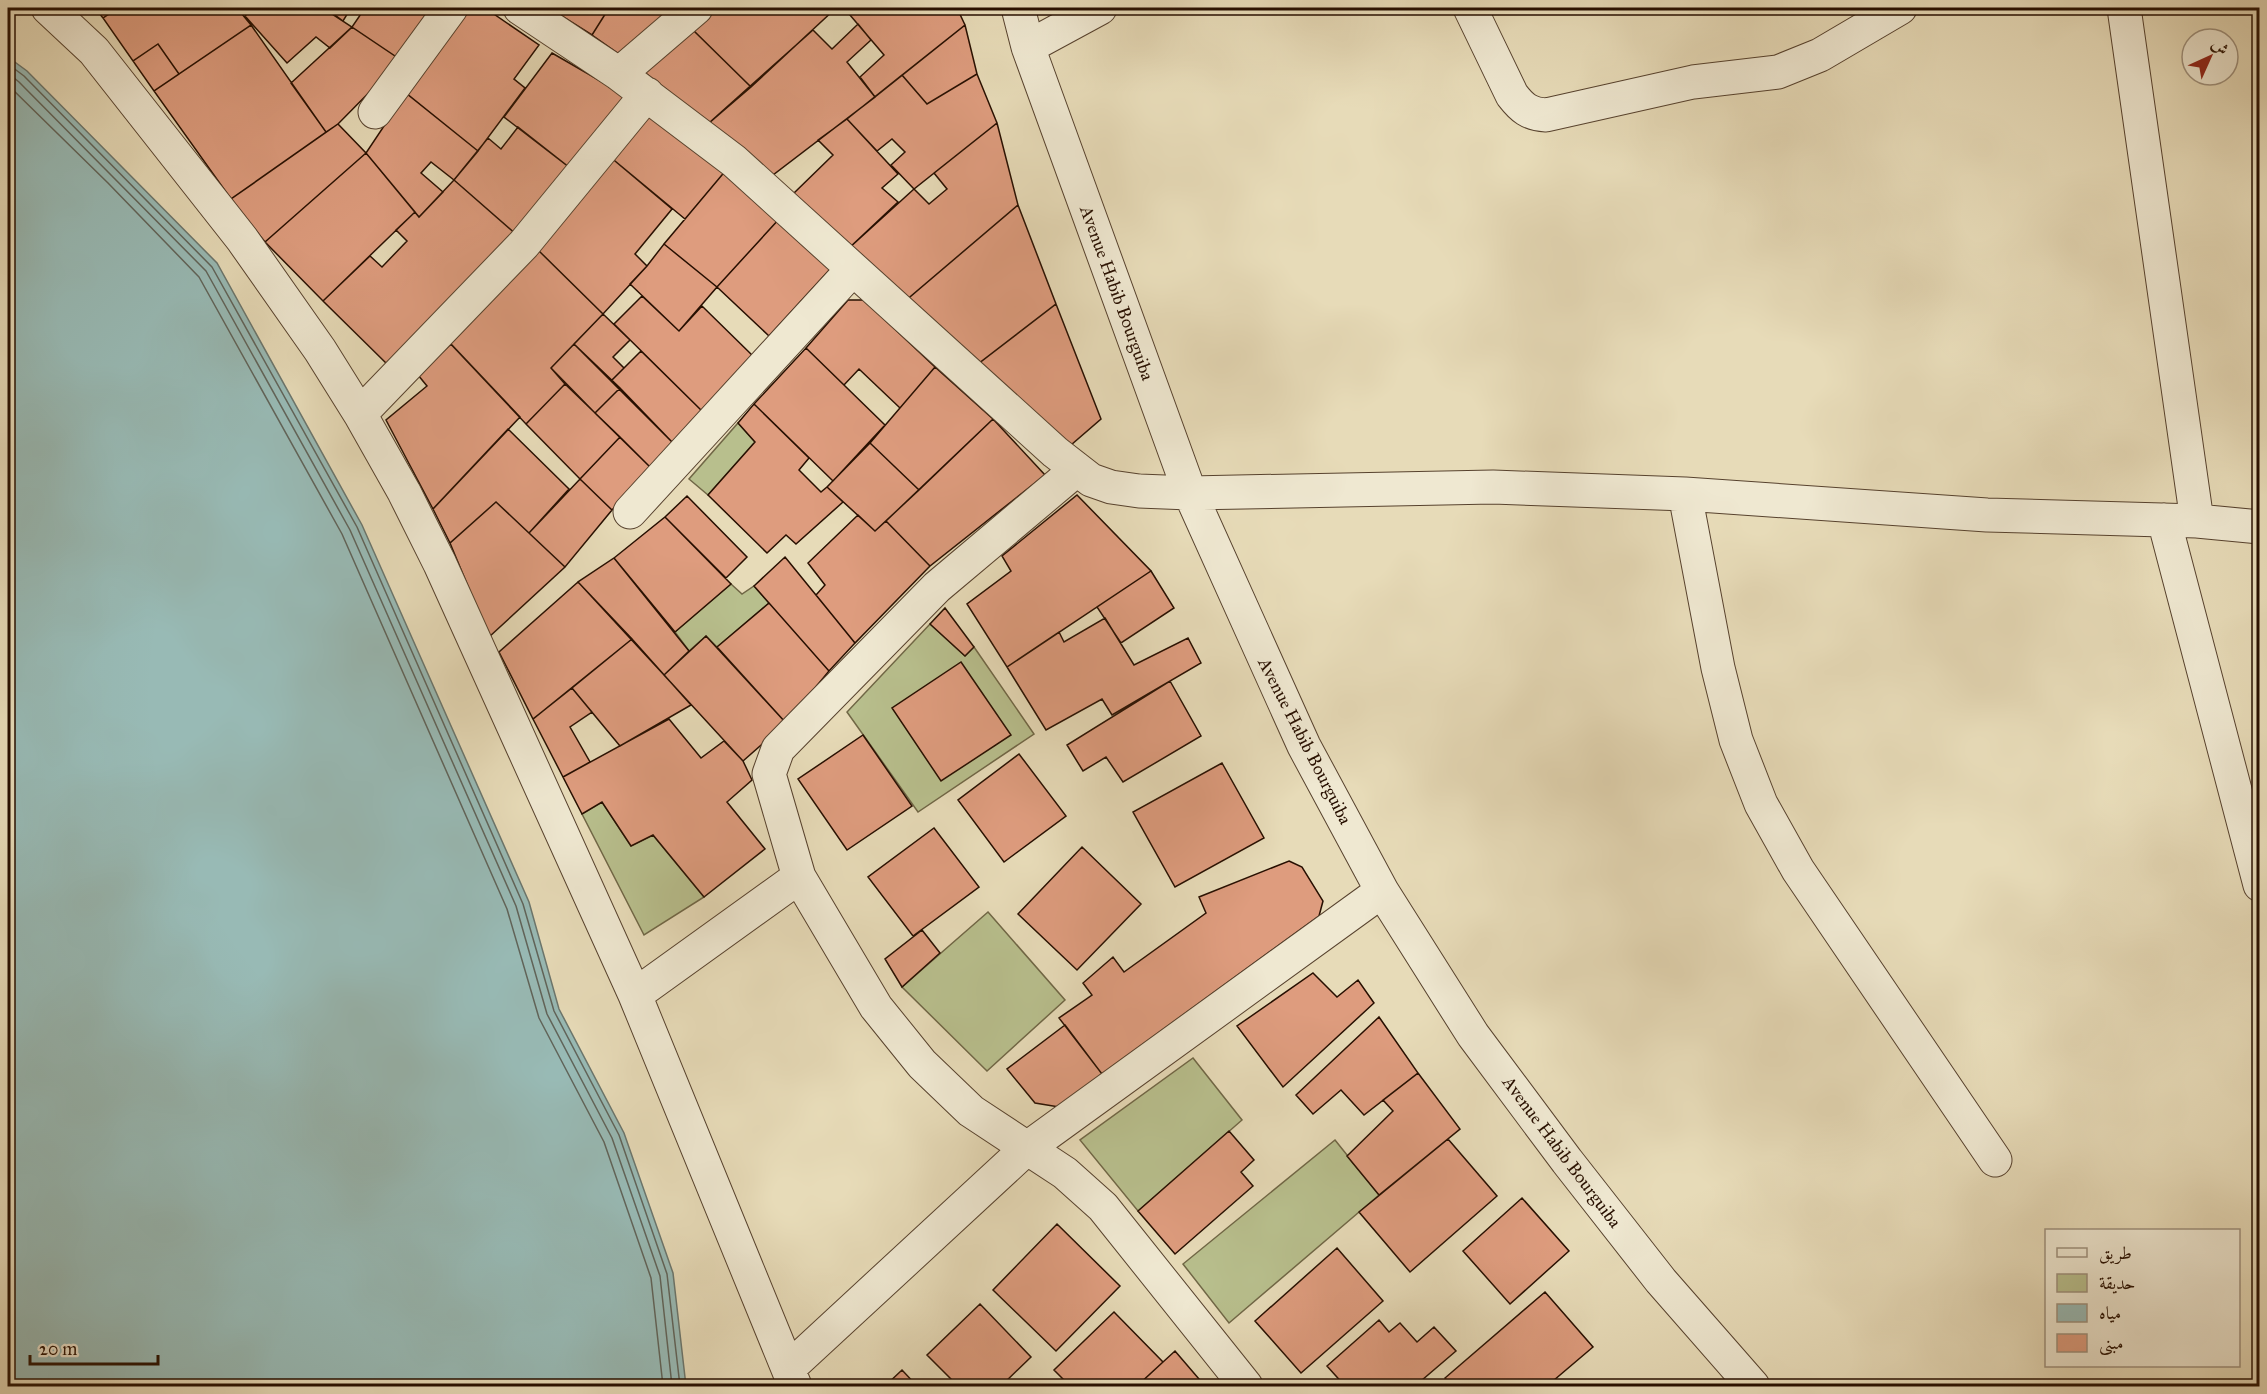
<svg xmlns="http://www.w3.org/2000/svg" width="2267" height="1394" viewBox="0 0 2267 1394" font-family="'IM FELL Great Primer',Amiri,serif">
	<style>
		.green { fill: #b8bf8d; stroke: #706746; stroke-width: 1.5 }
		.water { fill: #98bab5; stroke: #6b766d; stroke-width: 1.5 }
		.lines { fill: none; stroke-linecap: round; stroke-linejoin: round }
		.shore { stroke: #60645a; stroke-width: 1.5 }
		.building { fill: #de9c7e; stroke: #270f00; stroke-width: 1.5 }
		.minor-casing { stroke: #57422e; stroke-width: 35 }
		.minor { stroke: #efe8d1; stroke-width: 33 }
		.labels { text-anchor: middle; dominant-baseline: central; stroke-width: 5; stroke-linejoin: round; paint-order: stroke }
		.street-label { font-size: 18px; fill: #270f00; stroke: #efe8d1 }
	</style>
	<rect width="100%" height="100%" fill="#e7dbb8"/>
	<filter id="stains"><feTurbulence type="fractalNoise" baseFrequency=".00333" numOctaves="4"/><feColorMatrix values="0 0 0 0 .2 0 0 0 0 .09 0 0 0 0 .02 0 0 0 .5 -.17"/></filter>
	<radialGradient id="worn" r=".72"><stop offset=".6" stop-color="#630" stop-opacity="0"/><stop offset="1" stop-color="#630" stop-opacity=".3"/></radialGradient>
	<path class="green" d="M738 423 755 442 708 495 689 479Z
		M731 584 742 594 754 586 769 603 717 647 706 636 689 651 675 632Z
		M930 624 965 656 974 647 1034 734 918 812 847 712Z
		M602 802 631 846 653 835 704 897 644 935 582 814Z
		M988 912 1065 1000 987 1071 902 987Z
		M1193 1058 1242 1120 1138 1211 1080 1140Z
		M1335 1140 1379 1195 1229 1323 1183 1264Z"/>
	<path class="water" d="M8 57 27 71 217 263 362 525 529 902 559 1009 624 1133 673 1273 686 1386H8Z"/>
	<g class="lines">
		<path class="shore" d="M8 64 24 76 212 267 357 527 523 904 554 1011 619 1135 667 1274 680 1386
			M8 73 19 82 206 271 350 530 516 906 547 1014 612 1138 660 1276 672 1386
			M8 85 108 183 199 277 342 534 507 909 539 1018 604 1142 651 1278 663 1386"/>
	</g>
	<path class="building" d="M95 8H118L103 18Z
		M118 8H237L251 25 179 74 158 44 133 61 103 18Z
		M253 8H323L352 27 330 48 316 37 287 63 245 16Z
		M333 8H351L343 21 331 12Z
		M363 8H435L401 60 352 27 365 8Z
		M470 8H485L539 45 514 79 525 88 478 151 406 93Z
		M549 8H609L592 35Z
		M609 8H674L619 54 592 35Z
		M715 8H836L751 87 691 28Z
		M844 8H957L965 25 875 97 860 77 884 55Z
		M858 24 871 40 847 62 875 97 769 178 709 123 813 30 832 49Z
		M251 25 326 132 231 199 154 91Z
		M965 25 977 74 927 104 902 75Z
		M352 27 401 60 338 124 326 132 291 83Z
		M691 28 751 87 709 123 643 71Z
		M158 44 179 74 154 91 133 61Z
		M552 53 630 98 574 171 504 117Z
		M977 74 997 123 914 189 891 165 905 152 892 139 877 151 847 119 902 75 927 104Z
		M406 93 478 151 454 180 431 162 421 173 443 192 419 217 366 153Z
		M647 111 727 169 685 219 609 156Z
		M847 119 898 174 882 188 898 202 848 249 793 194 833 155 818 140Z
		M997 123 1018 205 904 302 848 249 914 189 929 204 947 189 934 173Z
		M338 124 366 153 265 242 231 199Z
		M518 127 574 171 517 235 454 180 488 138 501 149Z
		M366 153 415 212 323 301 265 242Z
		M609 156 672 209 635 254 647 266 603 314 537 249Z
		M727 169 780 218 717 287 664 244Z
		M454 180 517 235 389 366 323 301 370 256 382 267 407 241 396 230 415 212 419 217Z
		M1018 205 1056 304 974 367 904 302Z
		M780 218 833 266 769 336 717 287Z
		M664 244 717 287 679 331 630 284 647 266Z
		M537 249 603 314 551 368 565 384 526 424 447 340Z
		M642 296 679 331 702 306 754 357 703 412 614 324Z
		M848 300H864L935 367 900 408 859 369 844 385 806 348Z
		M1056 304 1101 419 1064 451 974 367Z
		M603 314 630 340 613 357 624 368 611 381 574 344Z
		M451 344 520 417 433 509 386 420 427 386 418 375Z
		M574 344 620 388 595 413 551 368Z
		M806 348 885 425 833 481 754 404Z
		M641 351 703 412 673 443 611 381Z
		M935 367 993 419 919 490 870 443Z
		M565 384 620 437 580 479 526 424Z
		M620 388 673 443 651 468 595 413Z
		M754 404 809 458 799 470 821 492 827 487 843 502 796 544 786 535 767 553 708 495 755 442 738 423Z
		M993 419 1045 475 930 566 886 521Z
		M508 429 569 489 529 533 496 502 450 543 433 509Z
		M620 437 651 468 612 510 580 479Z
		M870 443 919 490 875 531 827 487Z
		M580 479 612 510 565 567 529 533Z
		M1077 495 1151 571 1007 667 967 604 1011 571 1002 556Z
		M687 496 747 557 726 578 665 517Z
		M496 502 565 567 489 637 450 543Z
		M858 515 875 531 886 521 930 566 855 643 816 595 825 585 808 563Z
		M665 517 731 584 675 632 614 558Z
		M785 557 855 643 829 671 754 586Z
		M614 558 689 651 664 675 578 582Z
		M1151 571 1174 608 1121 643 1097 607Z
		M578 582 632 639 533 719 499 652Z
		M769 603 829 671 786 723 717 647Z
		M945 608 974 647 965 656 930 624Z
		M1105 618 1134 665 1188 638 1201 663 1112 715 1102 699 1046 730 1007 667 1059 632 1064 642Z
		M706 636 786 723 743 761 664 675Z
		M632 639 691 705 620 746 572 688Z
		M961 662 1011 735 941 781 892 708Z
		M1170 681 1201 736 1123 782 1106 757 1083 771 1067 745Z
		M572 688 592 712 570 727 590 762 563 777 533 719Z
		M669 719 701 758 724 741 743 761 752 780 727 802 765 849 704 897 653 835 631 846 602 802 582 814 563 777Z
		M863 735 912 806 847 850 798 779Z
		M1019 754 1066 816 1004 862 958 800Z
		M1222 763 1264 838 1175 887 1133 812Z
		M934 828 979 887 913 936 868 877Z
		M1082 847 1141 904 1077 970 1018 914Z
		M1289 861 1302 867 1323 901 1319 916 1102 1074 1059 1018 1092 995 1083 983 1113 957 1124 972 1206 913 1199 897Z
		M922 930 940 953 902 987 885 959Z
		M1313 973 1337 997 1358 980 1374 1003 1283 1087 1237 1026Z
		M1379 1017 1418 1073 1364 1115 1341 1090 1313 1114 1296 1095Z
		M1065 1025 1102 1074 1059 1107 1035 1103 1007 1069Z
		M1418 1073 1460 1129 1379 1195 1347 1156 1393 1111 1383 1100Z
		M1229 1131 1254 1160 1241 1172 1253 1186 1175 1254 1138 1211Z
		M1448 1139 1497 1196 1410 1272 1359 1212Z
		M1522 1198 1569 1251 1510 1304 1463 1251Z
		M1057 1224 1120 1286 1056 1351 993 1290Z
		M1337 1248 1383 1301 1301 1373 1255 1321Z
		M1545 1292 1593 1347 1547 1386H1452L1445 1378Z
		M980 1304 1031 1357 1001 1386H958L927 1355Z
		M1114 1312 1163 1362 1137 1386H1070L1054 1370Z
		M1379 1320 1389 1332 1400 1323 1417 1342 1434 1327 1456 1351 1415 1386H1345L1327 1366Z
		M1175 1351 1205 1386H1137L1163 1362Z
		M902 1370 917 1386H885Z"/>
	<g class="lines">
		<defs>
			<path id="minor" d="M48 8 94 51 242 239 320 350 360 414 404 492 440 564 635 995 795 1386
				M520 8 619 74 734 161 1055 452 1091 480 1111 487 1139 491 1190 493 1493 487 1685 494 1987 515 2197 521 2260 527
				M1018 8 1028 47 1190 493 1304 746 1382 891 1473 1035 1567 1161 1661 1281 1753 1386
				M1470 8 1512 95C1522 108 1529 114 1546 115L1693 82 1778 72 1820 55 1900 8
				M2124 8 2197 521
				M1028 47 1100 8
				M619 74 696 8
				M375 112 451 8
				M360 414 524 244 647 94
				M1076 470 937 587 778 749 769 774 799 877 876 1007 922 1064 971 1111 1065 1173 1103 1207 1246 1386
				M1685 494 1718 668 1736 740 1761 804 1798 870 1995 1160
				M630 512 853 269
				M2164 520 2260 885
				M635 995 799 877
				M788 1369 1026 1149 1382 891"/>
		</defs>
		<use href="#minor" class="minor-casing"/>
		<use href="#minor" class="minor"/>
	</g>
	<g class="labels">
		<g class="street-label">
			<text transform="translate(1117 293) rotate(70)">Avenue Habib Bourguiba</text>
			<text transform="translate(1305 741) rotate(63)">Avenue Habib Bourguiba</text>
			<text transform="translate(1562 1152) rotate(53)">Avenue Habib Bourguiba</text>
		</g>
	</g>
	<rect width="2267" height="1394" fill="none" stroke="#e7dbb8" stroke-width="30"/>
	<rect x="9" y="9" width="2249" height="1376" fill="none" stroke="#270f00" stroke-width="3"/>
	<rect x="15" y="15" width="2237" height="1364" fill="none" stroke="#270f00" stroke-width="1.5"/>
	<rect x="2045" y="1229" width="195" height="138" fill="#efe8d1" stroke="#9f917d" stroke-width="1.5"/>
	<rect x="2057" y="1248" width="30" height="9" fill="#efe8d1" stroke="#9f917d" stroke-width="1.5"/>
	<text x="2099" y="1259" font-size="18" fill="#270f00">طريق</text>
	<rect x="2057" y="1274" width="30" height="18" fill="#b8bf8d" stroke="#9f917d" stroke-width="1.5"/>
	<text x="2099" y="1289" font-size="18" fill="#270f00">حديقة</text>
	<rect x="2057" y="1304" width="30" height="18" fill="#98bab5" stroke="#9f917d" stroke-width="1.5"/>
	<text x="2099" y="1319" font-size="18" fill="#270f00">مياه</text>
	<rect x="2057" y="1334" width="30" height="18" fill="#de9c7e" stroke="#9f917d" stroke-width="1.5"/>
	<text x="2099" y="1349" font-size="18" fill="#270f00">مبنى</text>
	<g transform="translate(2210 57) rotate(45)"><circle r="28" fill="#efe8d1" stroke="#9f917d" stroke-width="1.5"/>
	<path d="M0-4.5L10 22L0 15L-10 22Z" fill="#8f2418"/>
	<text y="-9" font-size="16" font-weight="bold" text-anchor="middle" fill="#270f00">ش</text>
	</g>
	<path d="M30 1355v9h128v-9" fill="none" stroke="#270f00" stroke-width="3"/>
	<text x="39" y="1355" font-size="18" fill="#270f00" stroke="#efe8d1" stroke-width="4.5" paint-order="stroke">20 m</text>
	<rect width="100%" height="100%" filter="url(#stains)"/>
	<rect width="100%" height="100%" fill="url(#worn)"/>
</svg>
